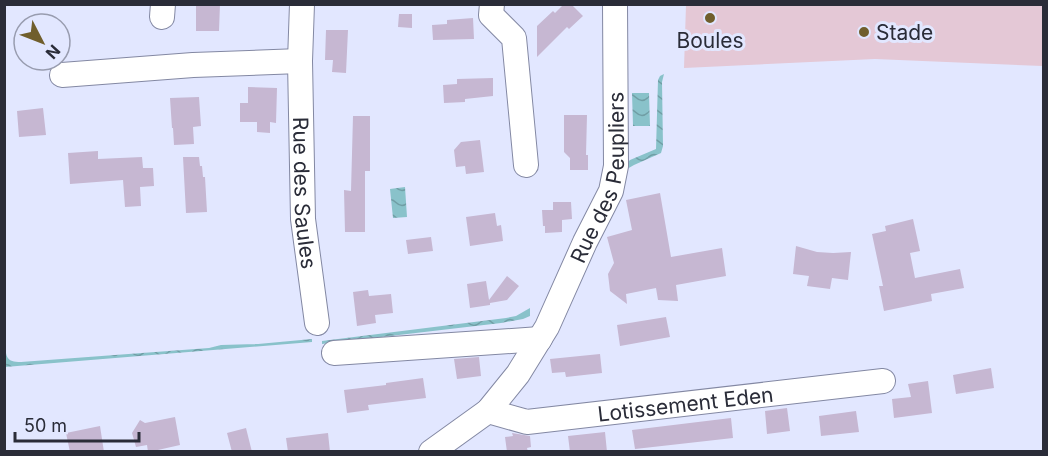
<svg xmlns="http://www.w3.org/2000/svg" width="1048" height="456" viewBox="0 0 1048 456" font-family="Inter,sans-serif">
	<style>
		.pitch { fill: #e4c8d6 }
		.water { fill: url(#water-waves) }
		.building { fill: #c6b7d2 }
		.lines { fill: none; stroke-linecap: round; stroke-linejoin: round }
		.minor-casing { stroke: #8388a3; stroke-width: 26 }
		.minor { stroke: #fff; stroke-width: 24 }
		.poi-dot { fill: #705e2c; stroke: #e2e7ff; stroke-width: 2 }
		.labels { text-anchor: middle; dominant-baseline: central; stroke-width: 6; stroke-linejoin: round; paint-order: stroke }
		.poi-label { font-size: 21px; fill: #2a2c38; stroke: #e2e7ff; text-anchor: start }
		.street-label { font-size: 21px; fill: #2a2c38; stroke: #e2e7ff }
	</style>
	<defs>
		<pattern id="water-waves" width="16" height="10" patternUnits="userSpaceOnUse" patternTransform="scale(1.5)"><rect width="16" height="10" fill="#89c2ca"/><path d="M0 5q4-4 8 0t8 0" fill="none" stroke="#709ea5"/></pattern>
	</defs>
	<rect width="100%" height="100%" fill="#e2e7ff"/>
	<path class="pitch" d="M686 5H1043V66L875 59 684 68Z"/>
	<path class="water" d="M664 74 662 82 663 146 661 153 634 165 627 169V163L630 160 656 149 658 80 660 76Z
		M632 93H649L650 126H633Z
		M405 187 407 217 393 218 390 189Z
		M530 308V316L523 319 501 323 322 344V341L506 318 516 316Z
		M312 339V342L5 367V343C6 357 6 362 21 362L209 348 221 345 258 344Z"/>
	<path class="building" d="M196 4H220L219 31H196Z
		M563 5H572L583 16 569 29 567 27 537 57V26L553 11 555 13Z
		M399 14H412V28L398 27Z
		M473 18 474 39 433 40 432 25 447 24V20Z
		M326 30H348L346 73 332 72 333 60H325Z
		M493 78V96L465 99V102L444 103 443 85 457 84V79Z
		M248 87 277 88 276 123 270 122V133L257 132V122H240V103H248Z
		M199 97 201 126 193 127 194 144 174 145 173 128H172L170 98Z
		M43 108 46 135 19 137 17 111Z
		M564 115H587L586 155H588V170H570V158L564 152Z
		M353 116H370V171H365V232H345L344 190 351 191Z
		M480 140 484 172 466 174 465 166 456 167 454 150 461 142Z
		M98 151V159L142 157 143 168H153L154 186 140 187 141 206 125 207 123 180 70 184 68 153Z
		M183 157H199L200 166H202L203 177H205L207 212 186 213Z
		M660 193 671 257 722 248 726 276 676 285 678 301 658 300 656 288 626 294 627 304 610 291 608 274 614 263 607 237 632 230 626 200Z
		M553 202H571L572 219 562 220V232L545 233V226H543L542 210H553Z
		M495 213 497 226 501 225 503 241 470 246 466 217Z
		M913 219 920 251 910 253 915 278 960 269 964 288 931 294 932 301 884 311 879 286H883L872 234 886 231 885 226Z
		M431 237 433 251 408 254 406 240Z
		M796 246 817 252 833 253 851 252 848 280 832 278 830 289 807 286 809 276 793 274Z
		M507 276 519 286 507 300 490 303V305L470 308 467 284 486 281 489 300Z
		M368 290 369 296 391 294 393 313 375 315 376 323 357 326 353 292Z
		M666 317 670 337 620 346 617 325Z
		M600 354 602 373 566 377 565 372 552 373 550 359Z
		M479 357 481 376 457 379 454 359Z
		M991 368 994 388 956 394 953 375Z
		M423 378 426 398 368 405 369 410 347 413 344 390 386 385V383Z
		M928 381 932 413 894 418 892 399 911 397 908 384Z
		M787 408 790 431 767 434 765 411Z
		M856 411 859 432 821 436 819 416Z
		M175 417 180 445 149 452H148L147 445 136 447 132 433 140 420 145 423Z
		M731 418 733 438 635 449 632 430Z
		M100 426 104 452H70L66 433Z
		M246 428 252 452H232L227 433Z
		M605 432 607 452H570L568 436Z
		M328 433 330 452H288L286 438Z
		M512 433 530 436 531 447 527 448 528 452H507L505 437 513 436Z"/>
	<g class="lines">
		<defs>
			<g id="minor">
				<path id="s1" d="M302 4 300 61 303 219 317 323"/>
				<path d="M492 4 491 15 514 38 526 165"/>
				<path d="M162 17 163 4"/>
				<path d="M62 75 193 65 300 61"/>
				<path d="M334 353 540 339"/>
				<path id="s2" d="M488 411 527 422 883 381"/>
				<path id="s3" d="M431 452 488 411 518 374 547 327 585 242 611 191 616 166 615 4"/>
			</g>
		</defs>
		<use href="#minor" class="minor-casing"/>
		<use href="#minor" class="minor"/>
	</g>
	<g class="poi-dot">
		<circle cx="710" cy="18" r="6"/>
		<circle cx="864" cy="32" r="6"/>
	</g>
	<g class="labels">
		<g class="poi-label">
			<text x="876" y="32">Stade</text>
			<text x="710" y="40" text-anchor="middle">Boules</text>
		</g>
		<g class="street-label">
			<text stroke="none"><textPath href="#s3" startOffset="334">Rue des Peupliers</textPath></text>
			<text stroke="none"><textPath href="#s1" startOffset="189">Rue des Saules</textPath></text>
			<text stroke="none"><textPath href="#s2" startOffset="200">Lotissement Eden</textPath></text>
		</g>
	</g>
	<rect width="1048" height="456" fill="none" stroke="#2a2c38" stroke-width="12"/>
	<g transform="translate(42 42) rotate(132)"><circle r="28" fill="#e2e7ff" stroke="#989caf" stroke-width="1.5"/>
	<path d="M0-4.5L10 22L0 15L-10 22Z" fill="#705e2c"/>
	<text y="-9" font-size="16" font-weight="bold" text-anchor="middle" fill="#2a2c38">N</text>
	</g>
	<path d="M15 432v9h124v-9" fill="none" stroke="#2a2c38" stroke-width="3"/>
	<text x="24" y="432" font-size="18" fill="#2a2c38" stroke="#e2e7ff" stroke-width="4.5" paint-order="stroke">50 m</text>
</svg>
